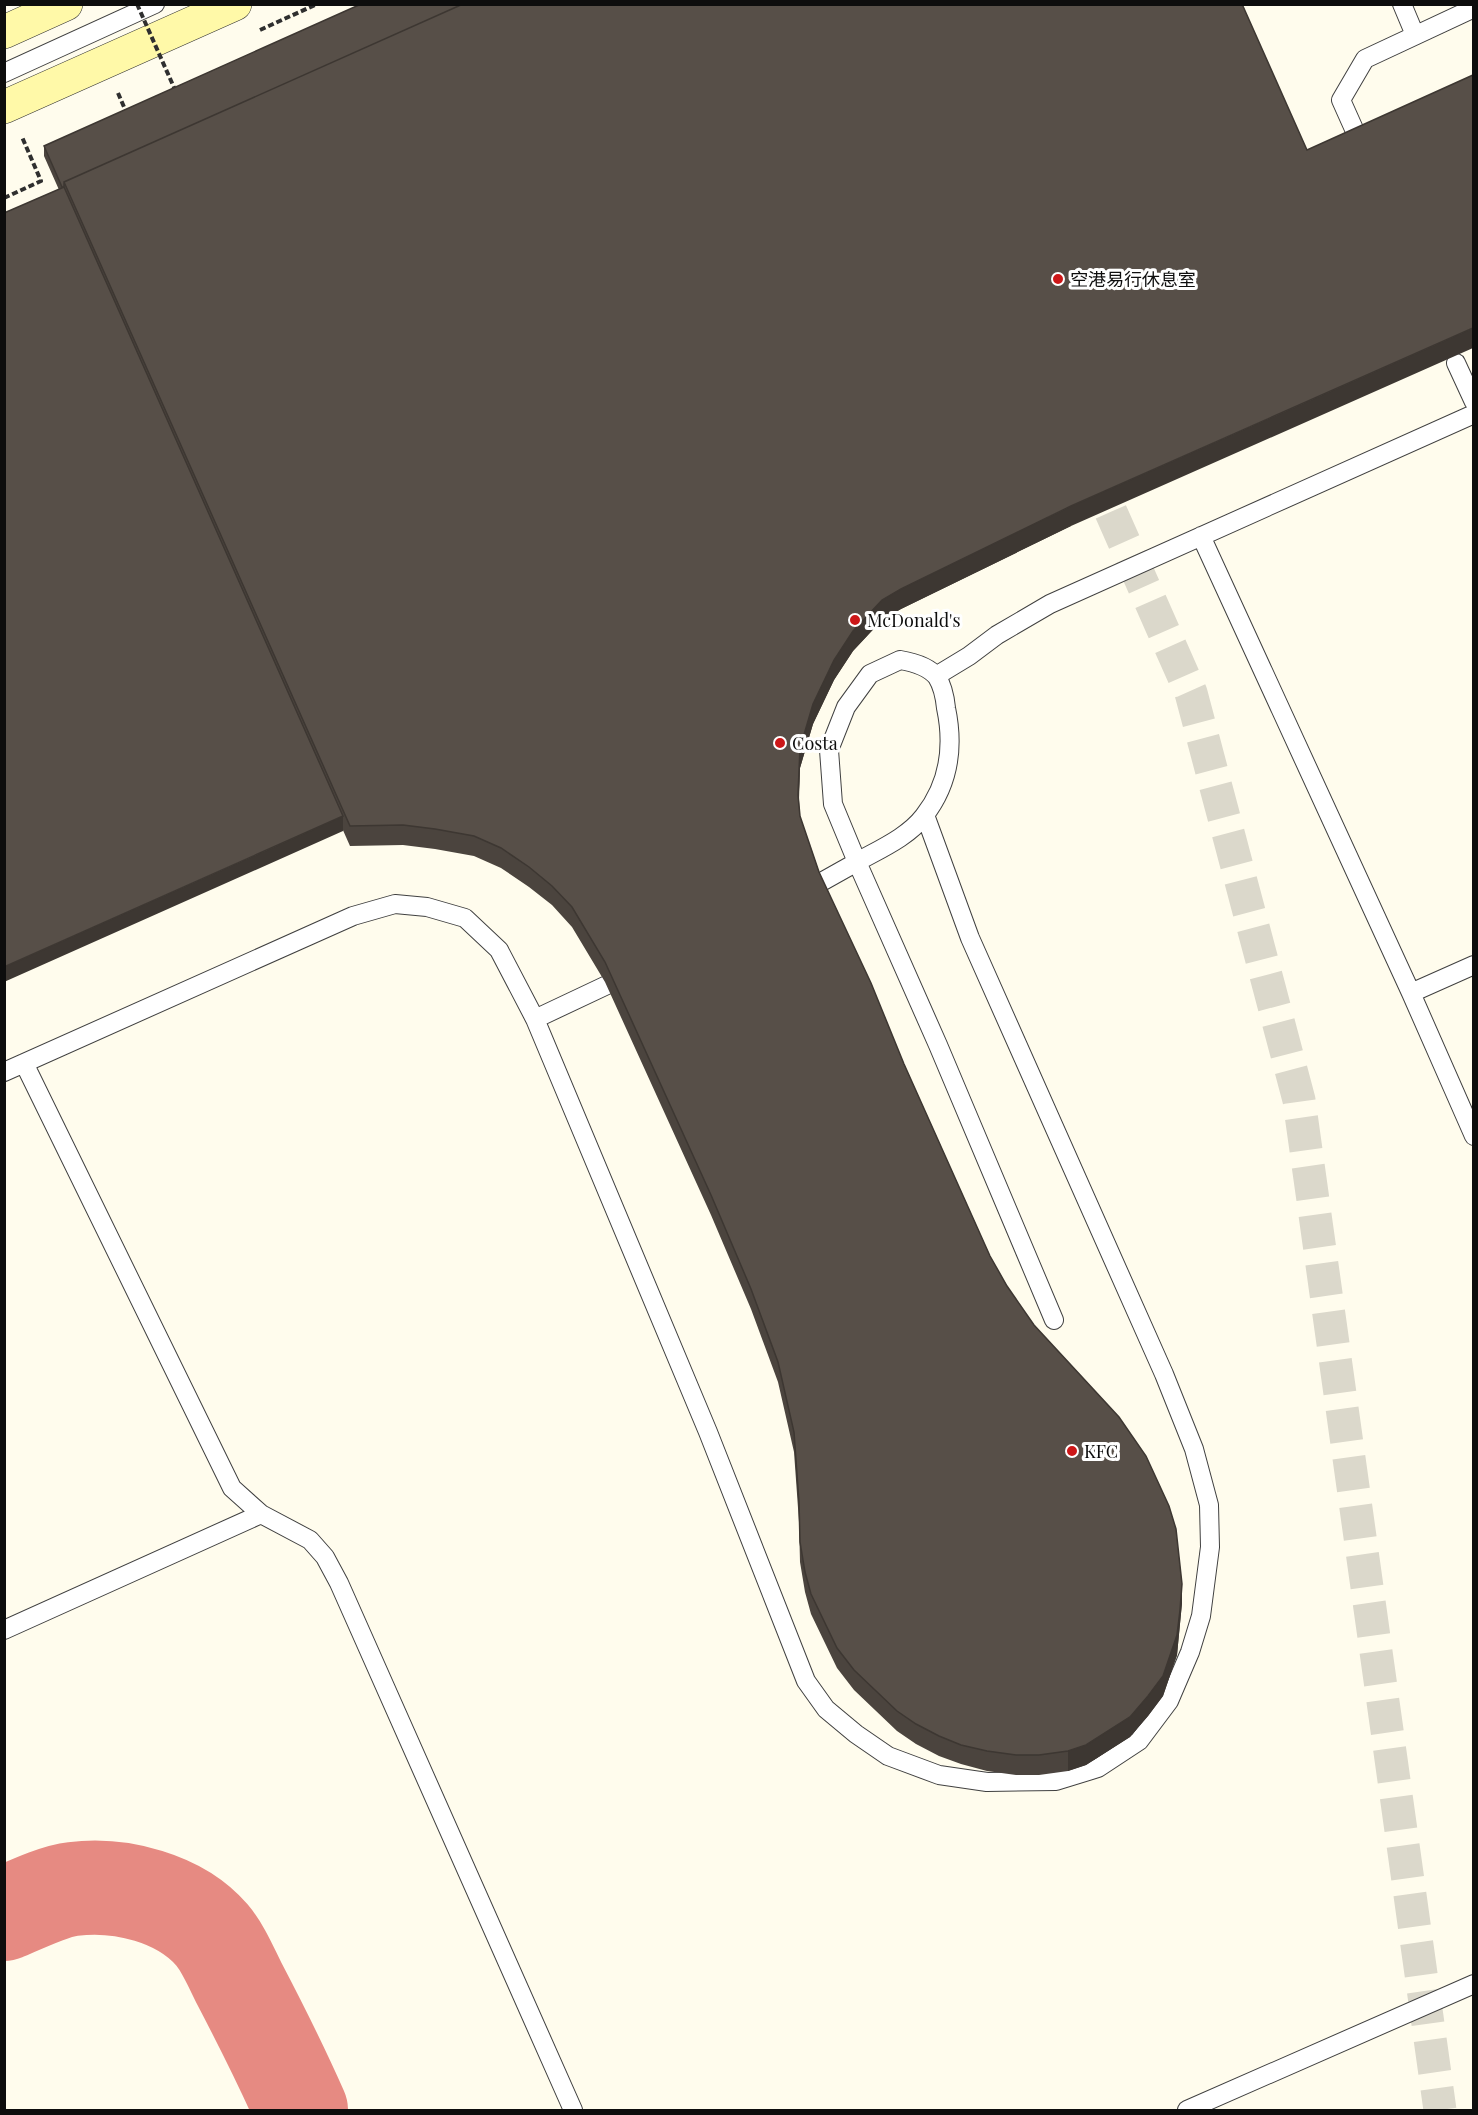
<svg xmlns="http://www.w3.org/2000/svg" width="1478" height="2115" viewBox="0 0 1478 2115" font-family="'Playfair Display','Noto Sans SC',serif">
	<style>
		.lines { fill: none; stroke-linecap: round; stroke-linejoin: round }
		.taxiway { stroke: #e68a82; stroke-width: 94 }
		.street-tunnel { stroke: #dbd8cb; stroke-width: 33; stroke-dasharray: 33 16; stroke-linecap: butt }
		.lane-casing { stroke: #404040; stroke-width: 20 }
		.secondary-casing { stroke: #2f2f2f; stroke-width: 34 }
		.path { stroke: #2f2f2f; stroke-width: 4; stroke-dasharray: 6 3; stroke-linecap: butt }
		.lane { stroke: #fff; stroke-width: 18 }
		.secondary { stroke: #fff9a8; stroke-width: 33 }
		.path-bridge { stroke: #2f2f2f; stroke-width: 4; stroke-dasharray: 6 3; stroke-linecap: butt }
		.wall { fill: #4b443e }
		.shaded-wall { fill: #3d3732 }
		.building { fill: #574f48; stroke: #3d3732; stroke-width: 1.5 }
		.poi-dot { fill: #cc1718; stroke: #fff; stroke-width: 2 }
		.labels { text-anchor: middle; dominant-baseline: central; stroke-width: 6; stroke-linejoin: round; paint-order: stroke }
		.poi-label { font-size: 18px; fill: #0d0d0d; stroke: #fff; text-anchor: start }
	</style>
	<rect width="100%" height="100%" fill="#fffced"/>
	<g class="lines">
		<path class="taxiway" d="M4 1914C23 1906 54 1891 73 1889 121 1883 180 1898 212 1935 223 1948 231 1967 239 1983 261 2025 282 2067 301 2110"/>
		<path class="street-tunnel" d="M1091 467 1191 693 1299 1100 1440 2110"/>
		<defs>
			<path id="lane" d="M1402 4 1415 35
				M4 73 155 4
				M1358 138 1341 100 1365 59 1474 8
				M1456 363 1474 402
				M1201 536 1411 993 1474 1136
				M900 660C912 662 929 667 937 677 942 685 945 698 946 708 954 746 949 784 924 816 908 837 880 849 857 862L833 804 829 750 846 707 870 674Z
				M936 676 969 656 997 635 1050 604 1474 414
				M816 885 857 862 938 1045 1054 1320
				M1411 993 1474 965
				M535 1019 607 985
				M24 1063 232 1488 261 1514
				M4 1072 353 916 395 904 427 907 465 918 499 950 535 1019 708 1432 806 1681 826 1709 856 1734 888 1756 939 1775 987 1782 1056 1781 1098 1768 1139 1741 1169 1701 1190 1652 1201 1616 1210 1547 1209 1505 1194 1449 1164 1374 970 938 925 815
				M4 1630 261 1514 310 1540 325 1557 339 1583 573 2110
				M1187 2110 1474 1984"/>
			<path id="secondary" d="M4 32 66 4
				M4 107 235 4"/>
		</defs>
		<use href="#lane" class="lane-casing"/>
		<use href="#secondary" class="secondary-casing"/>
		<path class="path" d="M260 30 317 4
			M118 93 127 114
			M4 198 41 181 22 137"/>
		<use href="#lane" class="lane"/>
		<use href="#secondary" class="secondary"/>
		<path class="path-bridge" d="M137 4 176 92"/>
	</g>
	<path class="wall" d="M44 146 1071 526 901 609 882 620 853 651 834 680 813 724 800 768 799 800 800 816 819 872 904 1064 990 1256 1182 1603 1177 1655 1163 1696 1148 1716 1130 1737 1086 1765 1068 1771 1039 1775H1016L987 1771 961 1764 939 1756 916 1744 897 1731 854 1690 837 1668 811 1614 805 1592 800 1562 799 1522 794 1452 778 1382 751 1309 711 1215 605 982 572 927 552 905 529 887 501 868 474 856 435 849 403 845 350 846 44 156Z"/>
	<path class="shaded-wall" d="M1473 328V348L1071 526 901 609 882 620 853 651 834 680 813 724 800 768 798 815 800 748 813 704 834 660 853 631 882 600 901 589 1071 506Z
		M343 816V831L4 982V967Z
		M1182 1584V1603L1177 1655 1163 1696 1148 1716 1130 1737 1086 1765 1068 1771V1751Z"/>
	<path class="building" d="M361 4H463L64 182V187H62L44 146Z
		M463 4H1242L1307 150 1473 75V328L1071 506 901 589 882 600 853 631 834 660 813 704 800 748 798 795 800 816 819 872 871 983 904 1064 990 1256 1007 1286 1034 1325 1119 1417 1146 1456 1169 1506 1176 1529 1182 1584 1180 1610 1177 1635 1163 1676 1148 1696 1130 1717 1086 1745 1068 1751 1039 1755H1016L987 1751 961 1745 939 1736 916 1724 897 1711 854 1670 837 1648 811 1594 805 1572 800 1542 799 1502 794 1432 778 1362 751 1289 711 1195 605 962 572 907 552 886 529 867 501 848 474 836 435 829 403 825 350 826 64 182Z
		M64 187 343 816 4 967V213Z"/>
	<g class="poi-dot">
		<circle cx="1058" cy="279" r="6"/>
		<circle cx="855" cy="620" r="6"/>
		<circle cx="780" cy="743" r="6"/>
		<circle cx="1072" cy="1451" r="6"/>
	</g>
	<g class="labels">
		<g class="poi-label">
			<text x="1070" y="279">空港易行休息室</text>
			<text x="867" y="620">McDonald's</text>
			<text x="792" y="743">Costa</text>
			<text x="1084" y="1451">KFC</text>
		</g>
	</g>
	<rect width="1478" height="2115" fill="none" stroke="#0d0d0d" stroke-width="12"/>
</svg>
